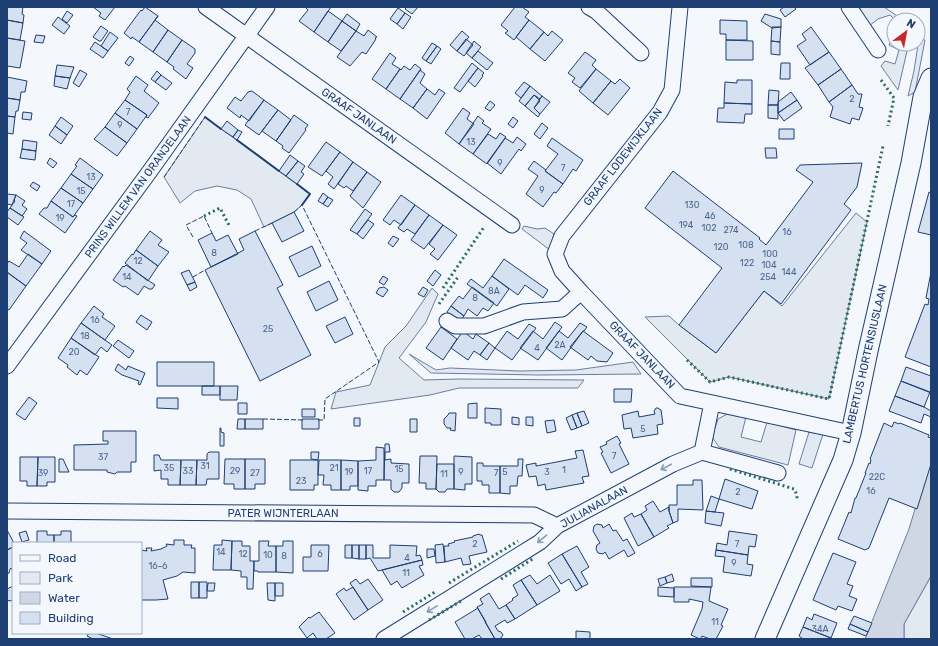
<svg xmlns="http://www.w3.org/2000/svg" width="938" height="646" viewBox="0 0 938 646" font-family="Rubik,sans-serif">
	<style>
		.green { fill: #e3e9f0; stroke: #687fa3 }
		.water { fill: #cfd7e4; stroke: #687fa3 }
		.building { fill: #d5e0f0; stroke: #1d3f73 }
		.lines { fill: none; stroke-linecap: round; stroke-linejoin: round }
		.minor-casing { stroke: #1d3f73; stroke-width: 17 }
		.tertiary-casing { stroke: #1d3f73; stroke-width: 21 }
		.minor { stroke: #f4f7fb; stroke-width: 15 }
		.tertiary { stroke: #f4f7fb; stroke-width: 19 }
		.hedge { stroke: #2c6c60; stroke-width: 3; stroke-dasharray: 2 3; stroke-linecap: butt }
		.fence { stroke: #1d3f73; stroke-width: 1; stroke-dasharray: 5 2; stroke-linecap: butt }
		.wall { stroke: #1d3f73; stroke-width: 2 }
		.oneway { stroke: #889bb7 }
		.labels { text-anchor: middle; dominant-baseline: central; stroke-width: 3; stroke-linejoin: round; paint-order: stroke }
		.number-label { font-size: 9px; fill: #4b6792 }
		.street-label { font-size: 11px; fill: #1d3f73; stroke: #f4f7fb }
	</style>
	<rect width="100%" height="100%" fill="#f4f7fb"/>
	<path class="green" d="M859 7H884L903 20H895L890 15 878 19 869 26Z
		M894 35V44H906L907 51 898 90 881 66 885 61 895 64 899 50 889 45Z
		M919 38 925 40 915 92 908 96 914 71Z
		M205 117 310 194 302 205 294 212 264 227 251 199 237 190 217 186 195 191 180 203 164 177Z
		M856 213 867 222 829 399 729 377 710 382 645 317 669 316 679 325 716 353 764 291 782 306Z
		M524 226 537 229 545 228 554 234 550 250 522 229Z
		M432 288 438 294 426 322 399 358 424 380 458 379 584 380 578 388H459L430 395 331 409 336 392 370 385 385 347 406 326Z
		M409 354 436 370 450 368 519 371 576 370 633 362 641 374 539 375 431 373Z
		M729 413 746 417 741 437 761 442 767 422 796 430 788 465 719 447 712 437 718 419Z
		M809 432 823 434 812 468 799 464Z
		M931 576V639H904V624Z"/>
	<path class="water" d="M931 456V576L904 624V639H865L909 529Z"/>
	<path class="building" d="M7 7H23L22 14 24 15 23 23 7 20Z
		M93 7H115L105 20 99 16 101 13Z
		M145 7 158 16 139 42 132 37 131 39 124 33 141 10 142 11Z
		M305 7H331L314 32 299 21 308 10Z
		M407 7H418L412 14 405 9Z
		M515 7H522L529 12 525 17 529 20 514 40 505 33 508 31 501 25Z
		M784 7H794L796 9 785 17 780 10Z
		M398 8 405 13 397 24 390 19Z
		M67 11 73 15 67 23 62 19Z
		M328 11 342 21 328 42 314 32Z
		M405 13 411 17 403 29 397 24Z
		M347 14 360 24 356 31 342 21Z
		M765 14 781 19V27L772 28 761 21Z
		M158 16 155 20 168 30 153 52 139 42Z
		M58 17 70 26 64 34 52 25Z
		M7 20 23 23 20 40 7 38Z
		M529 20 544 32 530 49 516 37Z
		M720 20 747 21V40H726V34H720Z
		M342 21 356 31 341 51 328 42Z
		M101 26 108 31 101 41H99L93 37Z
		M772 27H781L780 42 771 41Z
		M811 27 829 52 810 65 797 46 806 40 802 34Z
		M168 30 182 40 167 62 153 52Z
		M368 30 377 37 375 38 376 39 366 54 362 52 350 66 337 57 356 31 364 36Z
		M462 31 469 37 457 51 450 45Z
		M552 31 563 40 545 61 530 49 544 32 548 36Z
		M110 32 118 38 108 51 101 46Z
		M36 35 45 36 43 43 34 42Z
		M7 38 25 41 20 68 7 66Z
		M466 39 473 45 464 56 457 51Z
		M182 40 195 49V53L187 64 193 68 186 79 173 69 174 67 167 62Z
		M726 40 753 41V60H726Z
		M474 41 481 47 472 58 466 53Z
		M771 41 780 42V55L771 54Z
		M95 42 108 51 103 58 90 49Z
		M432 43 437 46 426 61 422 58Z
		M437 46 441 49 431 64 426 61Z
		M478 51 493 63 487 70 472 58Z
		M585 52 596 60 592 65 596 69 580 88 572 82 575 78 568 73Z
		M829 52 841 69 818 85 805 68Z
		M390 53 396 58 392 64 400 69 386 89 372 79Z
		M130 56 134 59 129 66 125 63Z
		M472 63 478 68 460 92 454 88Z
		M781 63H790V79H780Z
		M415 64 421 69 400 99 386 89 400 69 401 70 404 66 410 70Z
		M57 65 74 67 70 78 55 76Z
		M478 68 484 73 482 75 483 76 475 87 468 81Z
		M596 69 611 81 593 103 579 91Z
		M841 69 852 85 829 102 818 85Z
		M80 70 87 74 79 87 73 83Z
		M420 70 425 74 420 83 427 89 413 108 400 99Z
		M157 71 161 75 155 82 151 79Z
		M161 75 172 83 166 90 155 82Z
		M55 76 70 78 67 89 54 86Z
		M136 76 148 85 144 91 159 103 148 118 146 117 147 115 125 100 130 92 127 89Z
		M7 77 27 81 25 92H21L20 100 7 98Z
		M620 79 630 88 608 115 593 103 611 81 615 84Z
		M737 80H752V104L724 103 725 82 737 83Z
		M524 82 530 86 521 98 515 93Z
		M852 85 858 94H862L859 107 863 108 859 120 852 118 850 124 830 117 833 107 829 102Z
		M530 86 542 96 540 99 534 95 525 106 519 101Z
		M427 89 435 95 439 89 445 93 427 119 413 108Z
		M769 90 779 91 778 105H768Z
		M252 91 264 100 249 121 241 115 240 118 227 108 235 97 241 101 248 92Z
		M791 92 797 100 778 113V102Z
		M534 95 540 101 534 108 540 114 538 117 525 106Z
		M542 96 550 102 540 114 534 108Z
		M7 98 20 100 18 111H16L15 117 7 116Z
		M125 100 147 115 137 129 115 113Z
		M264 100 278 110 259 135 245 125Z
		M797 100 802 108 784 121 778 113Z
		M490 101 495 105 490 111 485 108Z
		M724 103 752 104V114H745L744 123 717 122 718 108H724Z
		M768 105H778V119L768 118Z
		M463 108 470 113 467 119 474 124 459 144 445 133Z
		M278 110 291 120 276 141 262 131Z
		M23 112 32 113 31 120 22 119Z
		M115 113 137 129 127 143 105 127Z
		M294 115 308 125 305 129 306 130 289 153 282 148 283 146 276 141Z
		M7 116 15 117 13 134 7 133Z
		M478 116 484 121 482 123 491 129 473 154 459 144Z
		M61 117 73 126 67 135 55 126Z
		M513 117 518 121 513 128 508 124Z
		M227 121 238 130 233 137 221 129Z
		M542 123 548 128 540 139 534 134Z
		M55 126 67 135 61 144 49 135Z
		M105 127 127 143 117 156 94 139Z
		M779 129H794V139H779Z
		M238 130 242 132 237 140 233 137Z
		M500 133 506 137 487 164 473 154 488 134 496 139Z
		M517 137 526 144 521 151 519 149 501 174 487 163 505 138 513 143Z
		M552 138 583 160 576 171 573 169 563 184 545 171 558 154 547 146Z
		M23 140 37 142 36 151 22 149Z
		M326 142 340 152 322 176 308 167Z
		M765 148H776L777 158H766Z
		M22 149 36 151 35 160 20 158Z
		M340 152 353 162 334 189 328 184 333 177 326 171Z
		M290 155 298 161 286 176 279 171Z
		M50 158 57 163 53 168 47 163Z
		M80 158 103 175 93 189 71 174 77 166 75 165Z
		M298 161 305 166 301 172 304 174 297 184 286 176Z
		M534 161 546 170 545 171 563 184 556 193 554 192 543 207 526 194 538 176 528 169Z
		M353 162 367 172 353 191 346 186 344 188 338 184Z
		M862 163 857 187 844 204 851 210 781 304 764 291 716 353 679 325 722 268 645 208 673 171 760 238 759 239 766 245 813 182 796 170 800 165Z
		M367 172 381 182 363 208 350 196Z
		M71 174 93 189 83 203 61 188Z
		M33 182 40 186 37 191 30 186Z
		M61 188 83 203 73 217 51 201Z
		M929 192 931 193V235L918 232Z
		M323 193 328 197 323 204 318 201Z
		M7 194 16 195 12 205 7 204Z
		M16 195 25 201 22 205 27 209 22 216 10 208 15 201 14 200Z
		M401 195 415 205 401 225 394 220 390 225 383 220Z
		M328 197 333 200 328 207 323 204Z
		M51 201 73 217 75 215 77 216 65 233 39 214 44 208H47Z
		M415 205 429 215 415 234 407 229 404 232 398 228Z
		M10 208 24 217 18 225 7 217V212Z
		M365 209 372 214 357 234 350 230Z
		M294 212 304 231 282 242 272 223Z
		M429 215 443 225 424 249 411 240Z
		M368 220 374 224 363 239 357 234Z
		M443 225 457 235 438 260 430 254 435 249 429 244Z
		M24 231 51 251 42 264 21 250 27 243 20 238Z
		M150 231 162 240 158 245 169 252 158 266 136 250Z
		M255 231 283 285 277 288 311 355 260 381 205 270 244 250 239 239Z
		M212 233 216 241 228 235 238 254 211 267 198 240Z
		M393 236 399 239 393 247 388 243Z
		M312 246 321 266 299 277 289 257Z
		M136 250 158 266 148 281 125 263 132 254 133 255Z
		M28 254 42 264 26 286 7 272V264L9 261 19 267Z
		M504 259 548 290 543 298 525 285 518 295 492 276Z
		M126 265 155 285 152 289H149L144 286 138 295 125 286 123 287 113 280 123 266 124 267Z
		M189 270 195 282 187 285 181 273Z
		M435 270 441 275 433 286 427 281Z
		M931 272V367L905 357 925 304 928 305 929 299 926 298Z
		M8 273 26 286 9 310 7 309V274Z
		M383 276 388 279 384 285 379 282Z
		M492 276 509 289 497 306 467 284 471 279 483 288Z
		M329 281 338 300 316 311 307 292Z
		M195 282 197 287 190 291 187 285Z
		M384 287 388 290 383 297 376 293 379 288Z
		M423 287 428 290 424 297 418 294Z
		M472 287 494 303 488 311 483 308 477 316 468 309 464 316 451 306 459 296 463 299Z
		M94 306 104 314 102 317 115 326 105 340 81 323Z
		M451 306 464 316 460 321 447 312Z
		M141 315 152 322 147 330 136 322Z
		M345 317 353 334 335 343 326 326Z
		M555 322 562 327 538 360 520 348 533 331 543 339Z
		M81 323 112 345 107 352 101 347 95 355 71 338Z
		M580 323 587 327 584 331H583L562 360 546 348 559 331 568 338Z
		M529 324 536 328 512 360 495 348 487 360 480 355 489 343 495 348 507 331 518 339Z
		M441 327 457 339 443 360 426 348Z
		M463 331 473 339 476 334 489 343 480 355 474 351 468 360 451 348Z
		M583 331 613 353 607 362 597 361 591 356 588 360 570 347Z
		M71 338 99 357 87 375 80 370 77 375 67 367 68 365 58 358Z
		M118 340 134 351 129 358 113 346Z
		M157 362H214V386H157Z
		M118 364 126 370 128 366 145 373 140 385 138 384 139 381 122 375 115 370Z
		M906 367 931 376V393L901 381Z
		M901 381 930 392 924 407 895 396Z
		M202 386H220V395H202Z
		M220 386H238L237 400H220Z
		M614 389H632L631 402H614Z
		M895 396 924 407 931 411V417L924 414 921 423 889 411Z
		M29 397 37 403 25 420 16 414Z
		M157 398H178V409L157 408Z
		M238 403H247V414H238Z
		M477 403V418H468V404Z
		M485 408 501 409V425H491V423H485Z
		M656 408H658L661 410 663 424 657 425 658 434 633 438 631 428 624 429 622 415 638 411 639 417 655 414 654 411Z
		M302 409H315V417H302Z
		M584 411 589 423 582 426 577 413Z
		M449 413H456L455 431 450 430 451 428H447L444 424V419L448 415Z
		M577 413 582 426 577 428 572 415Z
		M572 415 577 428 571 430 566 418Z
		M512 417 519 418V425L512 424Z
		M526 417H533V426L526 425Z
		M354 418H360V426H354Z
		M238 419H245V429H237Z
		M245 419H263V429H245Z
		M302 419H319V429H302Z
		M410 419H417V432H410Z
		M554 420 556 431 547 433 545 421Z
		M894 422 899 424 900 423 929 435 928 437 931 438V464L917 509 889 498 869 548 865 550 838 539 849 512 851 513 855 498H856L866 473H865L869 463 870 464 871 460 870 459 884 423 892 427Z
		M220 428H221V432L224 433V446H220Z
		M103 431H136V462H131V472H117L115 474 107 472V470H74V445L108 444V441H103Z
		M617 436 621 443 619 444 629 464 611 473 601 453 603 452 600 447 607 444 606 442Z
		M385 444H389L390 452H385V460L391 459V463L409 464V483H402V488L399 492H394L391 489V480H384Z
		M376 447 384 448V480H376V486H368V491L358 490V461L376 460Z
		M583 450 589 476 582 477 584 483 546 490 545 484 538 486 536 476 529 477 526 465 536 463V466L577 458 575 451Z
		M209 452H219V479H207L206 485H196L197 460H207V454Z
		M311 452H319L318 460 311 459Z
		M154 455H159L161 460H181L180 485H168V479H161V470L154 471Z
		M420 456H437L436 489H426V483H419Z
		M454 456 472 457V484H465V490L454 489Z
		M20 457H38L37 486H27V481H20Z
		M38 457H55V482H47V486H37Z
		M59 459H63L69 472H59Z
		M225 459H245V489H234V484H224Z
		M245 459H265V484H255V489H245Z
		M518 459H523L522 476H518L517 486H510V494L500 493V466H518Z
		M181 460H197L196 485H180Z
		M290 460H318V485H314V490H290Z
		M319 460H341V490H331V485H323L324 475H318Z
		M341 460 358 461V486H350V490H341Z
		M477 463H483V466H500V493H489V485H482V481H477Z
		M437 464H454V489H447L445 492H439L436 489Z
		M725 479 758 491 752 509 719 499 715 512 706 511 711 496 719 499Z
		M693 480H702L703 510 678 509V521L673 523 669 511V505H677V485H693Z
		M653 501 660 512 669 507V511L673 523 667 526 669 528 654 537 641 514 647 510 645 506Z
		M706 511 724 513 721 526 705 523Z
		M632 513 634 517 641 514 654 537 638 546 624 518Z
		M597 524 602 525 603 528 609 524 613 531 616 530 623 541 627 539 635 553 628 557 624 550 609 559 605 552 603 554 598 553 596 549 597 545 600 543 593 531 594 526Z
		M7 530 14 543 13 547 7 550Z
		M26 531 29 540 22 542 19 533Z
		M37 531H47V535H54V543H37Z
		M61 531H71V543H54V535H61Z
		M729 531 757 535 755 547 749 546 748 555 716 550 717 543 727 545Z
		M479 534 480 535H482L487 552 469 556 471 564 463 565 461 558 445 562 444 546H449L448 544 455 542 454 541 473 537V536Z
		M174 540H184V545H192L191 548H195V573L183 572 177 576 163 580 168 599 156 600H141V550L147 551 146 548H152L151 551 161 549 167 546 166 544 174 545Z
		M222 540 232 541 231 570H213L214 545H222Z
		M232 541H242V546H250V561H254L253 589H247V577H241V571L231 570Z
		M259 541H269L268 546H276V572H258V571H254V561H259Z
		M283 541H293V573L276 572V546H283Z
		M443 544 445 562 436 563 435 545Z
		M311 545H329L328 571H303V557H311Z
		M345 545H352V558H345Z
		M352 545H359V559L352 558Z
		M359 545H366V559H359Z
		M366 545H373V558H390V545L417 546 416 556 420 555 422 560 378 571 370 558 366 559Z
		M577 546 589 567 581 572 588 584 582 587 562 554Z
		M13 547V571L11 568 10 569 9 573 7 574V550Z
		M427 549H434L435 556 427 558Z
		M716 550 748 555 747 564 753 565 751 576 723 572 725 557 715 556Z
		M833 553 856 562 847 584 853 586 849 596 857 599 852 611 838 606 836 610 813 600Z
		M562 554 582 587 576 591 569 579 561 584 548 563Z
		M422 560 423 565 419 566 424 575 402 588 397 581 391 585 382 570Z
		M672 574 674 581 667 583 665 577Z
		M530 575 537 584 550 575 560 591 537 605 521 580Z
		M665 577 667 583 660 586 658 579Z
		M691 578H712V587L691 586Z
		M356 579 360 584 368 579 383 600 368 610 350 583Z
		M521 580 537 605 515 619 506 605 513 600 512 599 518 595 513 585Z
		M191 582H199V598H191Z
		M199 582H207V598H199Z
		M208 583H215L214 591H207Z
		M267 583H275V601L268 600Z
		M275 583H283V596H275Z
		M13 586V602L12 600 10 601 7 600V592L8 591 7 589Z
		M353 587 368 610 354 620 336 594 344 588 346 591Z
		M658 587 674 588V597L658 596Z
		M674 587H711L709 601 728 609 721 625 723 626 716 639H710L702 636 700 639 691 635 702 609 703 602 689 599V602H674Z
		M489 593 499 609 506 605 515 619 507 623 505 620 495 626 498 631 501 632 503 635 500 639H495L477 607 483 604 480 599Z
		M477 607 486 622H485L495 639H482L479 635 472 639H465L455 622 478 608Z
		M319 612 335 633 326 639H317L313 633 307 638 299 627 309 617 310 618Z
		M814 614 837 623 831 638 803 627 807 617 812 620Z
		M854 616 872 623 868 632 850 624Z
		M850 624 868 632 866 636 848 629Z
		M803 627 831 638 830 639H803L799 636Z
		M576 631 590 632V639H576Z
		M89 633H96L113 639H93L87 636Z"/>
	<g class="lines">
		<defs>
			<path id="minor" d="M206 7 512 225
				M589 7 596 11 641 53
				M680 7 672 90 660 112 562 236 555 254 562 271 581 292 680 396 851 433
				M849 7 878 50
				M447 321 455 326H484L523 312 562 309 581 292
				M7 366 150 171 267 7
				M702 452 712 403
				M7 511 534 515 557 526
				M384 639 540 542 557 526 673 464 702 452 778 473"/>
			<path id="tertiary" d="M765 639 843 460 851 433 868 351 911 163 923 97 931 78"/>
		</defs>
		<use href="#minor" class="minor-casing"/>
		<use href="#tertiary" class="tertiary-casing"/>
		<use href="#minor" class="minor"/>
		<use href="#tertiary" class="tertiary"/>
		<path class="hedge" d="M881 80 894 98 888 126
			M204 216 220 208 230 227
			M443 288 484 227
			M439 304 458 277
			M687 360 710 382 729 377 829 399 883 146
			M730 469 794 489 797 495V499
			M501 579 534 558
			M449 583 518 541
			M403 612 435 592
			M429 620 461 601"/>
		<path class="fence" d="M164 177 205 117
			M294 212 302 205 379 362 325 399 324 420H318
			M255 231 272 223
			M193 237 186 225 204 216 212 233
			M193 277 205 270
			M263 419 304 420"/>
		<path class="wall" d="M205 117 221 129
			M237 140 279 171
			M297 184 310 194 302 205"/>
	</g>
	<defs><path id="oneway-shaft" d="M-6 0H5M1.5-3L5.5 0L1.5 3" fill="none" stroke-width="1.6" stroke-linecap="round" stroke-linejoin="round"/></defs>
	<g class="oneway">
		<use href="#oneway-shaft" transform="translate(666 467) rotate(152)"/>
		<use href="#oneway-shaft" transform="translate(542 539) rotate(140)"/>
		<use href="#oneway-shaft" transform="translate(432 609) rotate(148)"/>
	</g>
	<g class="labels">
		<g class="number-label">
			<text x="852" y="99">2</text>
			<text x="128" y="112">7</text>
			<text x="120" y="125">9</text>
			<text x="471" y="142">13</text>
			<text x="500" y="163">9</text>
			<text x="563" y="168">7</text>
			<text x="91" y="177">13</text>
			<text x="542" y="190">9</text>
			<text x="81" y="191">15</text>
			<text x="71" y="204">17</text>
			<text x="692" y="205">130</text>
			<text x="710" y="216">46</text>
			<text x="60" y="218">19</text>
			<text x="686" y="225">194</text>
			<text x="709" y="228">102</text>
			<text x="731" y="230">274</text>
			<text x="787" y="232">16</text>
			<text x="746" y="245">108</text>
			<text x="721" y="247">120</text>
			<text x="214" y="253">8</text>
			<text x="770" y="254">100</text>
			<text x="138" y="261">12</text>
			<text x="747" y="263">122</text>
			<text x="769" y="265">104</text>
			<text x="789" y="272">144</text>
			<text x="127" y="277">14</text>
			<text x="768" y="277">254</text>
			<text x="494" y="291">8A</text>
			<text x="475" y="298">8</text>
			<text x="95" y="320">16</text>
			<text x="268" y="329">25</text>
			<text x="85" y="336">18</text>
			<text x="560" y="345">2A</text>
			<text x="537" y="348">4</text>
			<text x="74" y="352">20</text>
			<text x="643" y="429">5</text>
			<text x="614" y="456">7</text>
			<text x="103" y="457">37</text>
			<text x="205" y="466">31</text>
			<text x="169" y="468">35</text>
			<text x="334" y="468">21</text>
			<text x="399" y="469">15</text>
			<text x="564" y="470">1</text>
			<text x="188" y="471">33</text>
			<text x="235" y="471">29</text>
			<text x="368" y="471">17</text>
			<text x="349" y="472">19</text>
			<text x="461" y="472">9</text>
			<text x="505" y="472">5</text>
			<text x="547" y="472">3</text>
			<text x="43" y="473">39</text>
			<text x="255" y="473">27</text>
			<text x="496" y="473">7</text>
			<text x="444" y="474">11</text>
			<text x="877" y="477">22C</text>
			<text x="301" y="481">23</text>
			<text x="871" y="491">16</text>
			<text x="738" y="492">2</text>
			<text x="475" y="544">2</text>
			<text x="737" y="544">7</text>
			<text x="221" y="552">14</text>
			<text x="243" y="554">12</text>
			<text x="320" y="554">6</text>
			<text x="268" y="555">10</text>
			<text x="284" y="556">8</text>
			<text x="407" y="558">4</text>
			<text x="734" y="563">9</text>
			<text x="158" y="566">16-6</text>
			<text x="406" y="573">11</text>
			<text x="715" y="622">11</text>
			<text x="820" y="629">34A</text>
		</g>
		<g class="street-label">
			<text transform="translate(359 116) rotate(35)">GRAAF JANLAAN</text>
			<text transform="translate(623 157) rotate(-52)">GRAAF LODEWIJKLAAN</text>
			<text transform="translate(138 187) rotate(-54)">PRINS WILLEM VAN ORANJELAAN</text>
			<text transform="translate(642 355) rotate(46)">GRAAF JANLAAN</text>
			<text transform="translate(865 364) rotate(-77)">LAMBERTUS HORTENSIUSLAAN</text>
			<text transform="translate(594 507) rotate(-29)">JULIANALAAN</text>
			<text x="283" y="513">PATER WIJNTERLAAN</text>
		</g>
	</g>
	<rect width="938" height="646" fill="none" stroke="#1d3f73" stroke-width="16"/>
	<rect x="12" y="542" width="130" height="92" fill="#f4f7fb" stroke="#9eadc5"/>
	<rect x="20" y="555" width="20" height="6" fill="#f4f7fb" stroke="#9eadc5"/>
	<text x="48" y="562" font-size="12" fill="#1d3f73">Road</text>
	<rect x="20" y="572" width="20" height="12" fill="#e3e9f0" stroke="#9eadc5"/>
	<text x="48" y="582" font-size="12" fill="#1d3f73">Park</text>
	<rect x="20" y="592" width="20" height="12" fill="#cfd7e4" stroke="#9eadc5"/>
	<text x="48" y="602" font-size="12" fill="#1d3f73">Water</text>
	<rect x="20" y="612" width="20" height="12" fill="#d5e0f0" stroke="#9eadc5"/>
	<text x="48" y="622" font-size="12" fill="#1d3f73">Building</text>
	<g transform="translate(906 32) rotate(32)"><circle r="19" fill="#f4f7fb" stroke="#9eadc5"/>
	<path d="M0-3L7 15L0 10L-7 15Z" fill="#c62828"/>
	<text y="-6" font-size="11" font-weight="bold" text-anchor="middle" fill="#1d3f73">N</text>
	</g>
</svg>
